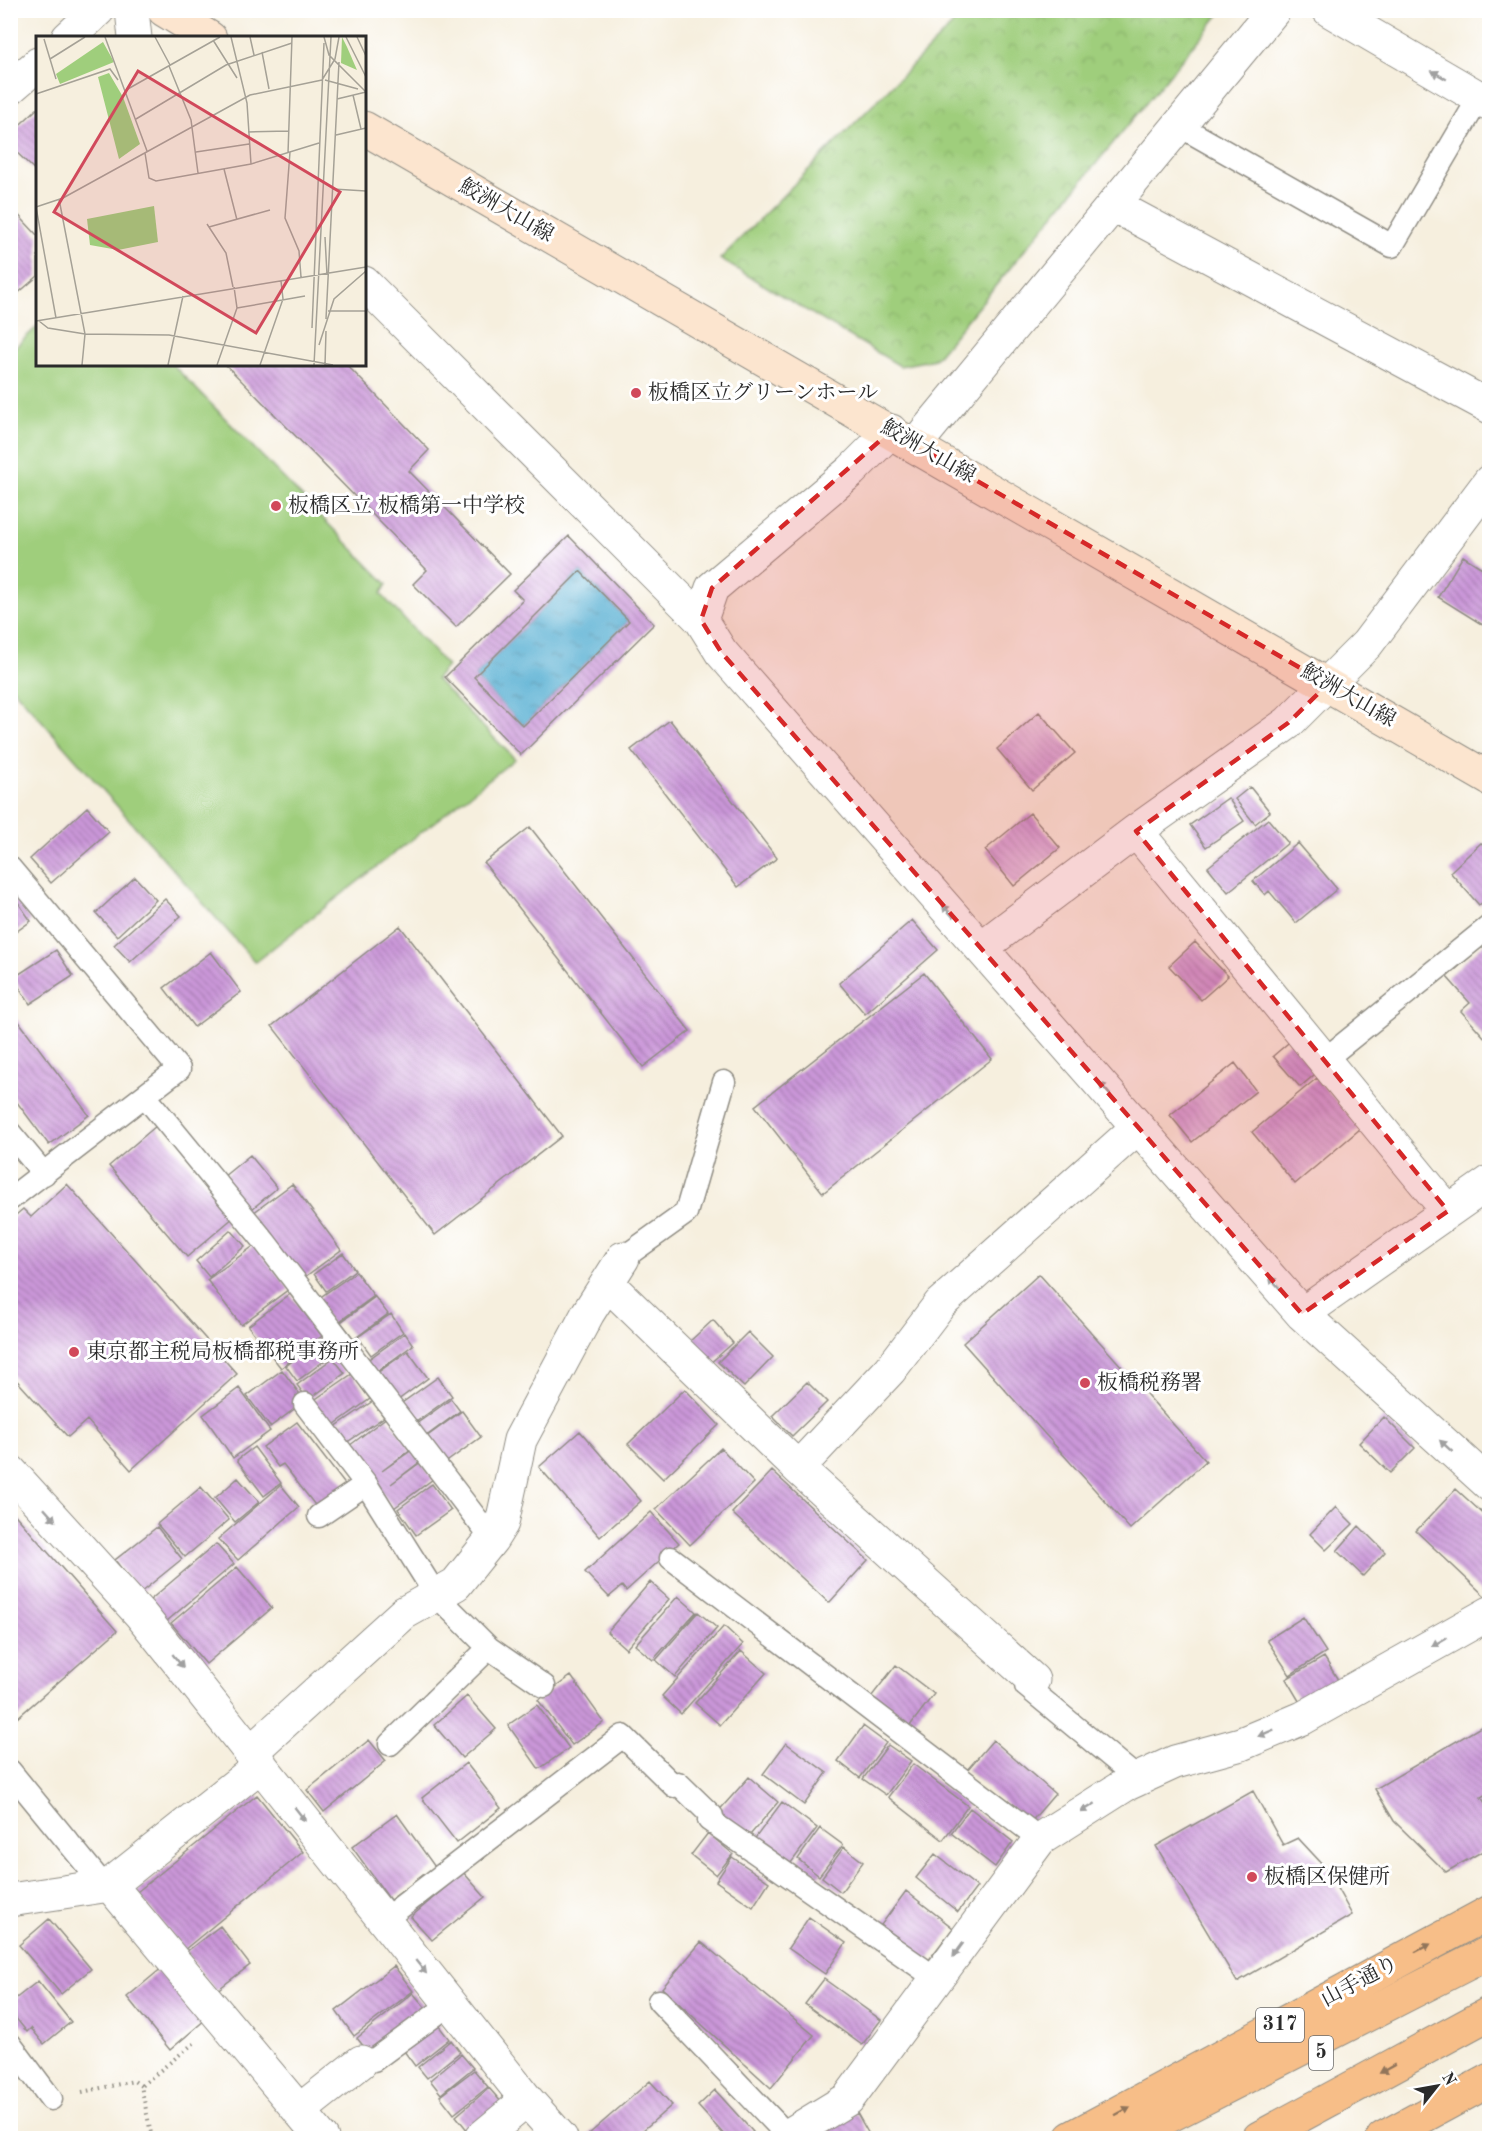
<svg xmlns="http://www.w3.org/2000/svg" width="1500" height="2149" viewBox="0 0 1500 2149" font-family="'Old Standard TT','Noto Serif JP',serif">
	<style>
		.park { fill: url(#park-crowns); stroke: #657c54; stroke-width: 1.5 }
		.pitch { fill: #9fce7c; stroke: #657c54; stroke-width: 1.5 }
		.water { fill: url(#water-ripples); stroke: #3f6c7e; stroke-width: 1.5 }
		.building { fill: url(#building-back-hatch); fill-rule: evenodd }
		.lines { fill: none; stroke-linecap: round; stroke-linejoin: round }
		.lane-casing { stroke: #908d84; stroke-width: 25 }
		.street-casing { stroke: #908d84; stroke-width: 35 }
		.secondary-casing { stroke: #908d84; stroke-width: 35 }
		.primary-casing { stroke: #908d84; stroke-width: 35 }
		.highway-casing { stroke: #908d84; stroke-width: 35 }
		.path { stroke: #908d84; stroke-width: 4; stroke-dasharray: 1.5 4.5; stroke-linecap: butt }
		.lane { stroke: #fff; stroke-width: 22 }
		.street { stroke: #fff; stroke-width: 33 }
		.secondary { stroke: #fce5cf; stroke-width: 33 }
		.primary { stroke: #f7be88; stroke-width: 33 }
		.highway { stroke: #f7be88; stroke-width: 33 }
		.oneway { fill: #a0a0a0 }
		.oneway2 { fill: #91745a }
		.marked { fill: #d62828; fill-opacity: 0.2; stroke: #d62828; stroke-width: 4.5; stroke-dasharray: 12 8; stroke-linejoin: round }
		.poi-dot { fill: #d1495b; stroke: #fff; stroke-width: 2 }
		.labels { text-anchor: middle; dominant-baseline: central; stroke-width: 6; stroke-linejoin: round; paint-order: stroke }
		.shield { fill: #fff; stroke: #6b6b6b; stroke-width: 1.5 }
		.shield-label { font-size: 20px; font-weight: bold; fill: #2b2b2b }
		.street-label { font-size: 21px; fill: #2b2b2b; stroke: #fff }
		.poi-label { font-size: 21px; fill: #2b2b2b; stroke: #fff; text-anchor: start }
		.inset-road { fill: none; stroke: #a5a196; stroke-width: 1.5 }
		.view { fill: #d1495b; fill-opacity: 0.15; stroke: #d1495b; stroke-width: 3 }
		.inset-edge { fill: none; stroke: #2b2b2b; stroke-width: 3 }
	</style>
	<defs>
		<pattern id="park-crowns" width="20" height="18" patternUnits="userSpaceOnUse" patternTransform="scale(1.5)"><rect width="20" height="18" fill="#9fce7c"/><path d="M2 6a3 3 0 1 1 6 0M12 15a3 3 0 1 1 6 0" fill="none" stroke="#89b16b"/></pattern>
		<pattern id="water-ripples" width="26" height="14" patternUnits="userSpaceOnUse" patternTransform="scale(1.5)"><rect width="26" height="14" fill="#53add1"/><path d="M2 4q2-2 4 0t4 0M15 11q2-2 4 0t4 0" fill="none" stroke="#458daa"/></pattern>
		<pattern id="building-back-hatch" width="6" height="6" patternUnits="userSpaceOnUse" patternTransform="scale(1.5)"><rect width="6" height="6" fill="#cb97d9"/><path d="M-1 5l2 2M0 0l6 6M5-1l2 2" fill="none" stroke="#a57bb0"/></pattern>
	</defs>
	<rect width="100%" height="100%" fill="#fff"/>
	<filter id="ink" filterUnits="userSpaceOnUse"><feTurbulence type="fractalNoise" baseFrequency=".0167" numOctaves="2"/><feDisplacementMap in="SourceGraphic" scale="12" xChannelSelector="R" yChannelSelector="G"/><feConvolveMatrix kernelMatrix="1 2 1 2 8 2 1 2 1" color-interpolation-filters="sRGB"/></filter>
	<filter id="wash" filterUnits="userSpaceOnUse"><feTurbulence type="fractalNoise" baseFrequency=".008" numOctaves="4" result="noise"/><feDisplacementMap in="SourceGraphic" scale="24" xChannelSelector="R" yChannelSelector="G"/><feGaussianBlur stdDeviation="1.35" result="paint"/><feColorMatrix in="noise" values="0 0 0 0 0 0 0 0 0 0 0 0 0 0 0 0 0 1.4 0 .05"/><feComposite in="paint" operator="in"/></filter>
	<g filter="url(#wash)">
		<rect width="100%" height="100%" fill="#f6efde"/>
		<path class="park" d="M967 10 1222 11 935 359 900 366 720 259Z"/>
		<path class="pitch" d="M37 327 38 364 173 365 387 584 381 594 447 666 436 679 515 759 255 962 11 686V351Z"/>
		<path class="water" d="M580 571 629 621 523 726 474 677Z"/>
		<g id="blocks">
			<path class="building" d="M38 108V173L10 146V134Z
				M10 206 38 236V276L10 300Z
				M225 364H346L429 450 409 471 510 574 456 627 413 584 427 570Z
				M569 536 654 624 521 755 445 677 523 600 513 590ZM580 571 629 621 523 726 474 677Z
				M1463 556 1490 573V622L1486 627 1438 597Z
				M1039 712 1075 753 1032 790 997 749Z
				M670 720 777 858 738 887 631 750Z
				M1250 787 1270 812 1255 824 1235 799Z
				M1228 798 1244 821 1206 847 1190 825Z
				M87 807 109 832 51 883 30 859Z
				M1030 813 1060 848 1014 886 985 850Z
				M1268 819 1288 843 1228 892 1208 867Z
				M530 827 690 1031 643 1067 484 863Z
				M1298 843 1337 889 1296 923 1269 891 1265 895 1253 881Z
				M1481 843 1490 848V897L1479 905 1450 872Z
				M135 877 156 900 117 936 96 913Z
				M165 899 181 916 130 962 114 945Z
				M17 901 31 921 10 936V905Z
				M912 920 938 950 865 1014 839 983Z
				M400 926 562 1136 435 1235 272 1026Z
				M1490 939V1036L1486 1039 1461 1011 1470 1003 1447 977Z
				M1195 942 1228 976 1201 1000 1169 966Z
				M56 950 73 976 30 1004 13 978Z
				M211 952 241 992 194 1027 164 988Z
				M924 973 992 1059 823 1193 755 1106Z
				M17 1019 89 1115 49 1145 10 1093V1024Z
				M1294 1038 1321 1069 1300 1087 1273 1056Z
				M1235 1063 1256 1091 1192 1142 1170 1115Z
				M1317 1078 1360 1129 1295 1184 1252 1132Z
				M156 1126 234 1217 187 1257 109 1166Z
				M250 1155 277 1188 246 1214 218 1181Z
				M67 1184 237 1374 131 1470 87 1420 68 1437 10 1373V1220L23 1209 31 1217Z
				M292 1184 341 1250 298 1282 249 1216Z
				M231 1230 245 1246 209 1277 196 1261Z
				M255 1245 289 1289 241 1325 207 1280Z
				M343 1253 355 1270 326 1291 314 1274Z
				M356 1272 374 1296 333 1326 315 1301Z
				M1039 1274 1206 1461 1130 1529 963 1343Z
				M290 1294 322 1336 281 1368 248 1326Z
				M375 1297 388 1314 354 1339 341 1322Z
				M391 1314 403 1332 371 1355 358 1337Z
				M713 1320 733 1343 708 1365 688 1343Z
				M748 1332 773 1357 744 1387 718 1362Z
				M405 1333 413 1345 371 1376 362 1364Z
				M324 1337 336 1352 297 1381 286 1366Z
				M408 1351 428 1378 394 1403 373 1376Z
				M333 1358 345 1373 308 1400 297 1385Z
				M282 1370 305 1401 270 1427 247 1396Z
				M352 1374 370 1399 328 1429 310 1403Z
				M438 1377 452 1396 409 1427 395 1408Z
				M807 1382 827 1402 792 1436 772 1416Z
				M239 1388 270 1431 233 1458 203 1415Z
				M685 1389 719 1425 663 1479 628 1444Z
				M451 1399 460 1411 421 1440 412 1427Z
				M373 1401 384 1417 346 1443 335 1427Z
				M462 1411 481 1437 441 1466 422 1440Z
				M387 1417 411 1449 382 1471 412 1450 421 1461 391 1484 421 1462 433 1479 394 1508 345 1449Z
				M1384 1417 1415 1448 1390 1473 1359 1443Z
				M297 1422 347 1487 318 1509 283 1464 278 1467 263 1447Z
				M580 1431 641 1501 600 1537 539 1467Z
				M254 1447 281 1483 264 1496 237 1460Z
				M721 1448 754 1483 690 1545 656 1509Z
				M772 1471 868 1560 829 1603 732 1513Z
				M238 1478 259 1502 235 1522 215 1498Z
				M432 1484 451 1510 416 1535 398 1509Z
				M281 1485 299 1507 238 1560 218 1539Z
				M201 1487 229 1520 185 1557 157 1524Z
				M1456 1489 1490 1520 1488 1599 1416 1531Z
				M1336 1507 1353 1524 1326 1550 1310 1534Z
				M10 1509 117 1631 10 1724Z
				M651 1512 679 1543 626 1591 622 1586 609 1597 585 1572Z
				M1359 1526 1385 1552 1363 1576 1337 1551Z
				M157 1527 182 1559 140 1593 115 1560Z
				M216 1544 234 1564 167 1621 150 1600Z
				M237 1567 272 1608 206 1664 171 1623Z
				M650 1582 669 1599 626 1649 607 1632Z
				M678 1596 696 1612 653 1660 635 1645Z
				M698 1612 717 1628 675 1677 656 1660Z
				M1303 1617 1326 1652 1290 1675 1267 1640Z
				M724 1626 743 1644 681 1714 662 1696Z
				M741 1651 766 1673 720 1725 695 1703Z
				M1324 1657 1340 1683 1302 1706 1286 1679Z
				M896 1665 934 1694 909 1727 871 1697Z
				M571 1676 604 1722 572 1745 538 1700Z
				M467 1696 496 1729 462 1758 434 1725Z
				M537 1705 569 1748 539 1769 508 1725Z
				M1484 1725 1490 1734V1792L1481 1797 1490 1810V1847L1446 1872 1394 1821 1375 1789Z
				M863 1726 886 1743 860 1778 838 1761Z
				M369 1740 386 1761 324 1812 307 1790Z
				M993 1740 1055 1794 1029 1824 967 1770Z
				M786 1743 827 1773 804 1805 763 1774Z
				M888 1745 911 1761 886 1795 863 1779Z
				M466 1763 501 1808 457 1843 422 1798Z
				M913 1764 968 1806 943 1840 888 1797Z
				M749 1777 778 1802 745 1841 715 1815Z
				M1253 1791 1283 1845 1298 1838 1325 1867 1352 1915 1237 1982 1156 1846Z
				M257 1795 303 1852 184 1950 137 1892Z
				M782 1802 817 1828 788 1867 753 1841Z
				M970 1808 1013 1842 995 1867 951 1833Z
				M397 1814 435 1867 390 1900 352 1847Z
				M820 1828 843 1845 819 1876 798 1859Z
				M708 1833 733 1854 716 1875 691 1855Z
				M844 1847 863 1862 841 1892 822 1877Z
				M935 1854 977 1887 958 1912 916 1878Z
				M732 1857 769 1882 753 1907 716 1881Z
				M463 1872 485 1897 432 1940 411 1917Z
				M906 1891 953 1928 928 1961 881 1925Z
				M809 1917 846 1943 825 1974 788 1948Z
				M49 1919 91 1969 61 1994 19 1945Z
				M220 1926 250 1965 216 1991 186 1952Z
				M701 1942 814 2035 771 2088 662 1988Z
				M394 1966 413 1991 354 2036 336 2011Z
				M163 1967 206 2019 170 2050 127 1997Z
				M824 1979 881 2020 862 2045 805 2004Z
				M38 1981 71 2022 44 2044 31 2028 27 2032 10 2011V2003Z
				M413 1993 429 2012 372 2057 357 2038Z
				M435 2021 449 2039 415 2066 401 2047Z
				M451 2040 460 2052 427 2078 418 2067Z
				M461 2054 473 2068 441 2094 430 2080Z
				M474 2070 488 2087 454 2114 440 2096Z
				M650 2081 672 2105 634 2138H592L589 2134Z
				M489 2088 502 2103 468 2131 456 2116Z
				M715 2090 753 2132 746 2138H727L698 2106Z
				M857 2113 871 2138H823L820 2134Z"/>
		</g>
	</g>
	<g filter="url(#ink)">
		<use href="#blocks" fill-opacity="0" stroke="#908d84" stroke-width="1.5"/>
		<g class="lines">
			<defs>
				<path id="lane" d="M1180 126 1392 246 1479 98
					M10 868 179 1069 10 1199
					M1324 1060 1490 926
					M145 1096 265 1242 492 1539
					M10 1133 44 1174
					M623 1258 686 1213 724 1082
					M305 1404 366 1484 319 1516
					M366 1484 436 1595 489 1648 544 1686
					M671 1558 1040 1839
					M1033 1680 1026 1686 1138 1779
					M390 1744 489 1648
					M10 1771 104 1886
					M384 1920 623 1736 674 1786 678 1783 712 1816 709 1820 937 1979
					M659 2001 788 2136
					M10 2044 51 2099
					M361 2062 374 2060 450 2004"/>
				<path id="street" d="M132 10 135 38
					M1329 10 1490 104
					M68 38 98 10
					M10 88 38 64
					M1115 206 1490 407
					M364 283 701 620
					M891 431 851 471 712 588 701 620 721 652 1302 1314 1490 1485
					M915 445 1274 10
					M1136 831 1448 1211
					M981 948 1136 831 1288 723 1367 644 1490 481
					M607 1283 798 1468 1033 1680
					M1302 1314 1490 1182
					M798 1468 890 1370 940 1304 1138 1127
					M10 1471 141 1615 527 2100 561 2138
					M251 1752 404 1613 456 1584 492 1539 502 1523 520 1440 588 1313 623 1258
					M110 1885 322 2138
					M10 1900 110 1885 261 1765
					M299 2111 361 2062
					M481 2138 527 2100
					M784 2138 848 2099 1040 1839 1125 1785 1175 1762 1241 1744 1303 1718 1490 1613"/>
				<path id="secondary" d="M164 10 210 38
					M364 128 1490 779"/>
				<path id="primary" d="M1071 2138 1490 1912
					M1383 2138 1490 2080"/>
				<path id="highway" d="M1126 2138 1490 1952
					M1259 2138 1490 2013"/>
			</defs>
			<use href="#lane" class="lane-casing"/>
			<use href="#street" class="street-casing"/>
			<use href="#secondary" class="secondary-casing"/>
			<use href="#primary" class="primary-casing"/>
			<use href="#highway" class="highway-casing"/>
			<path class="path" d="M82 2092 134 2081 141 2086
				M152 2138 141 2086 194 2043"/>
			<use href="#lane" class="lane"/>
			<use href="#street" class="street"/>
			<use href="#secondary" class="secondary"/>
			<use href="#primary" class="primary"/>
			<use href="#highway" class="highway"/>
		</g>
		<defs><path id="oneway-solid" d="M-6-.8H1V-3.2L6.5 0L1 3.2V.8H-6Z" transform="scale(1.5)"/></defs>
		<g class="oneway">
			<use href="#oneway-solid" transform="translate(1439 75) rotate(-150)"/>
			<use href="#oneway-solid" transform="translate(948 911) rotate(-131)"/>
			<use href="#oneway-solid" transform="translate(1105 1089) rotate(-131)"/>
			<use href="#oneway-solid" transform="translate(1275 1283) rotate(-131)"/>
			<use href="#oneway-solid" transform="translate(1446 1446) rotate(-138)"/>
			<use href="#oneway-solid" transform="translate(50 1515) rotate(48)"/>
			<use href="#oneway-solid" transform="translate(1439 1642) rotate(150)"/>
			<use href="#oneway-solid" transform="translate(178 1661) rotate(51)"/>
			<use href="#oneway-solid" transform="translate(1266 1733) rotate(157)"/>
			<use href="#oneway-solid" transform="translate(1088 1808) rotate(148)"/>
			<use href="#oneway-solid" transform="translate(300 1814) rotate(52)"/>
			<use href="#oneway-solid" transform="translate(958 1950) rotate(126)"/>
			<use href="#oneway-solid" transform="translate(421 1967) rotate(51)"/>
		</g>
		<g class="oneway2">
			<use href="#oneway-solid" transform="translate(1423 1948) rotate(-28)"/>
			<use href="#oneway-solid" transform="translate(1387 2069) rotate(151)"/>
			<use href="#oneway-solid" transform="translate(1123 2111) rotate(-28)"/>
		</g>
	</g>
	<path class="marked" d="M891 431 1328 684 1288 723 1136 831 1448 1211 1302 1314 721 652 701 620 712 588Z"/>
	<g class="poi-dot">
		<circle cx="636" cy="393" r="6"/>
		<circle cx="276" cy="506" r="6"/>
		<circle cx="74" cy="1352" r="6"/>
		<circle cx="1085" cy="1383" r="6"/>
		<circle cx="1252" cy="1877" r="6"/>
	</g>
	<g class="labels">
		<g class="shield">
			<rect x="1256" y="2008" width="48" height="34" rx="4.5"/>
			<rect x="1309" y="2036" width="24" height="34" rx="4.5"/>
		</g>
		<g class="shield-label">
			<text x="1280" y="2025">317</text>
			<text x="1321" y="2053">5</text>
		</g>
		<g class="street-label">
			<text transform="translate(506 211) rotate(30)">鮫洲大山線</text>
			<text transform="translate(928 452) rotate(30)">鮫洲大山線</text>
			<text transform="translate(1348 696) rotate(30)">鮫洲大山線</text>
			<text transform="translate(1360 1982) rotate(-28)">山手通り</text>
		</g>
		<g class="poi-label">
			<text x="648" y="393">板橋区立グリーンホール</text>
			<text x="288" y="506">板橋区立 板橋第一中学校</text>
			<text x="86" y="1352">東京都主税局板橋都税事務所</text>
			<text x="1097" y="1383">板橋税務署</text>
			<text x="1264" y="1877">板橋区保健所</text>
		</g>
	</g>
	<g transform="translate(36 36)">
		<rect width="330" height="330" fill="#f6efde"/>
		<path d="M306 1 311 11 321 34 305 27Z" fill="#9fce7c"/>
		<path d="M67 6 78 26 24 48 20 38ZM73 37 87 61 104 108 83 123 62 41Z" fill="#9fce7c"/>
		<path d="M118 170 122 206 82 214 54 209 51 183Z" fill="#9fce7c"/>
		<path class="inset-road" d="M69 1 111 115M119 1 134 29M195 1 211 67 215 128M214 1 218 19M288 1 293 19 330 56M310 1 330 41M321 1 330 20M8 3 20 43M177 4 201 42M226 16 233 53M14 23 49 1M133 30 155 84 162 137M286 44 299 23 303 1M289 44 322 53M90 54 184 1M0 58 74 33 82 44M317 59 325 93M301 63 330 56M100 83 190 29 256 7M212 96 253 95M300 99 330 92M160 116 213 108M254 116 249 182 263 215 265 241M109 117 113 142 120 145 215 128 283 107M252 117 256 1M188 133 201 184M297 153 330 155M23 163 49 298 46 329M0 171 20 282M0 171 27 162 214 59 286 44M171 188 190 217 197 251M173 191 234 174M289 201 291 239M201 272 269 260M292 275H330M290 283 303 26M0 285 330 231M3 285 12 292 49 298 133 299 297 329M276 292 288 7M283 309 298 263 330 235M132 329 147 260M181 329 201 272 198 251M224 329 247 263 245 245M278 329 295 1M289 329 290 295"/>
		<path class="view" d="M102 35 304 156 220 297 18 176Z"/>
		<rect width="330" height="330" class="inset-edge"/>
	</g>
	<rect width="1500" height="2149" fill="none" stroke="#fff" stroke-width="36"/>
	<g transform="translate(1437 2086) rotate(59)" stroke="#ffffff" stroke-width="4.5" paint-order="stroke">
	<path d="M0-4.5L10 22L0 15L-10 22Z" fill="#2b2b2b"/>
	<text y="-9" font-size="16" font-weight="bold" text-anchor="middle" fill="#2b2b2b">N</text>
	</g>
</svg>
